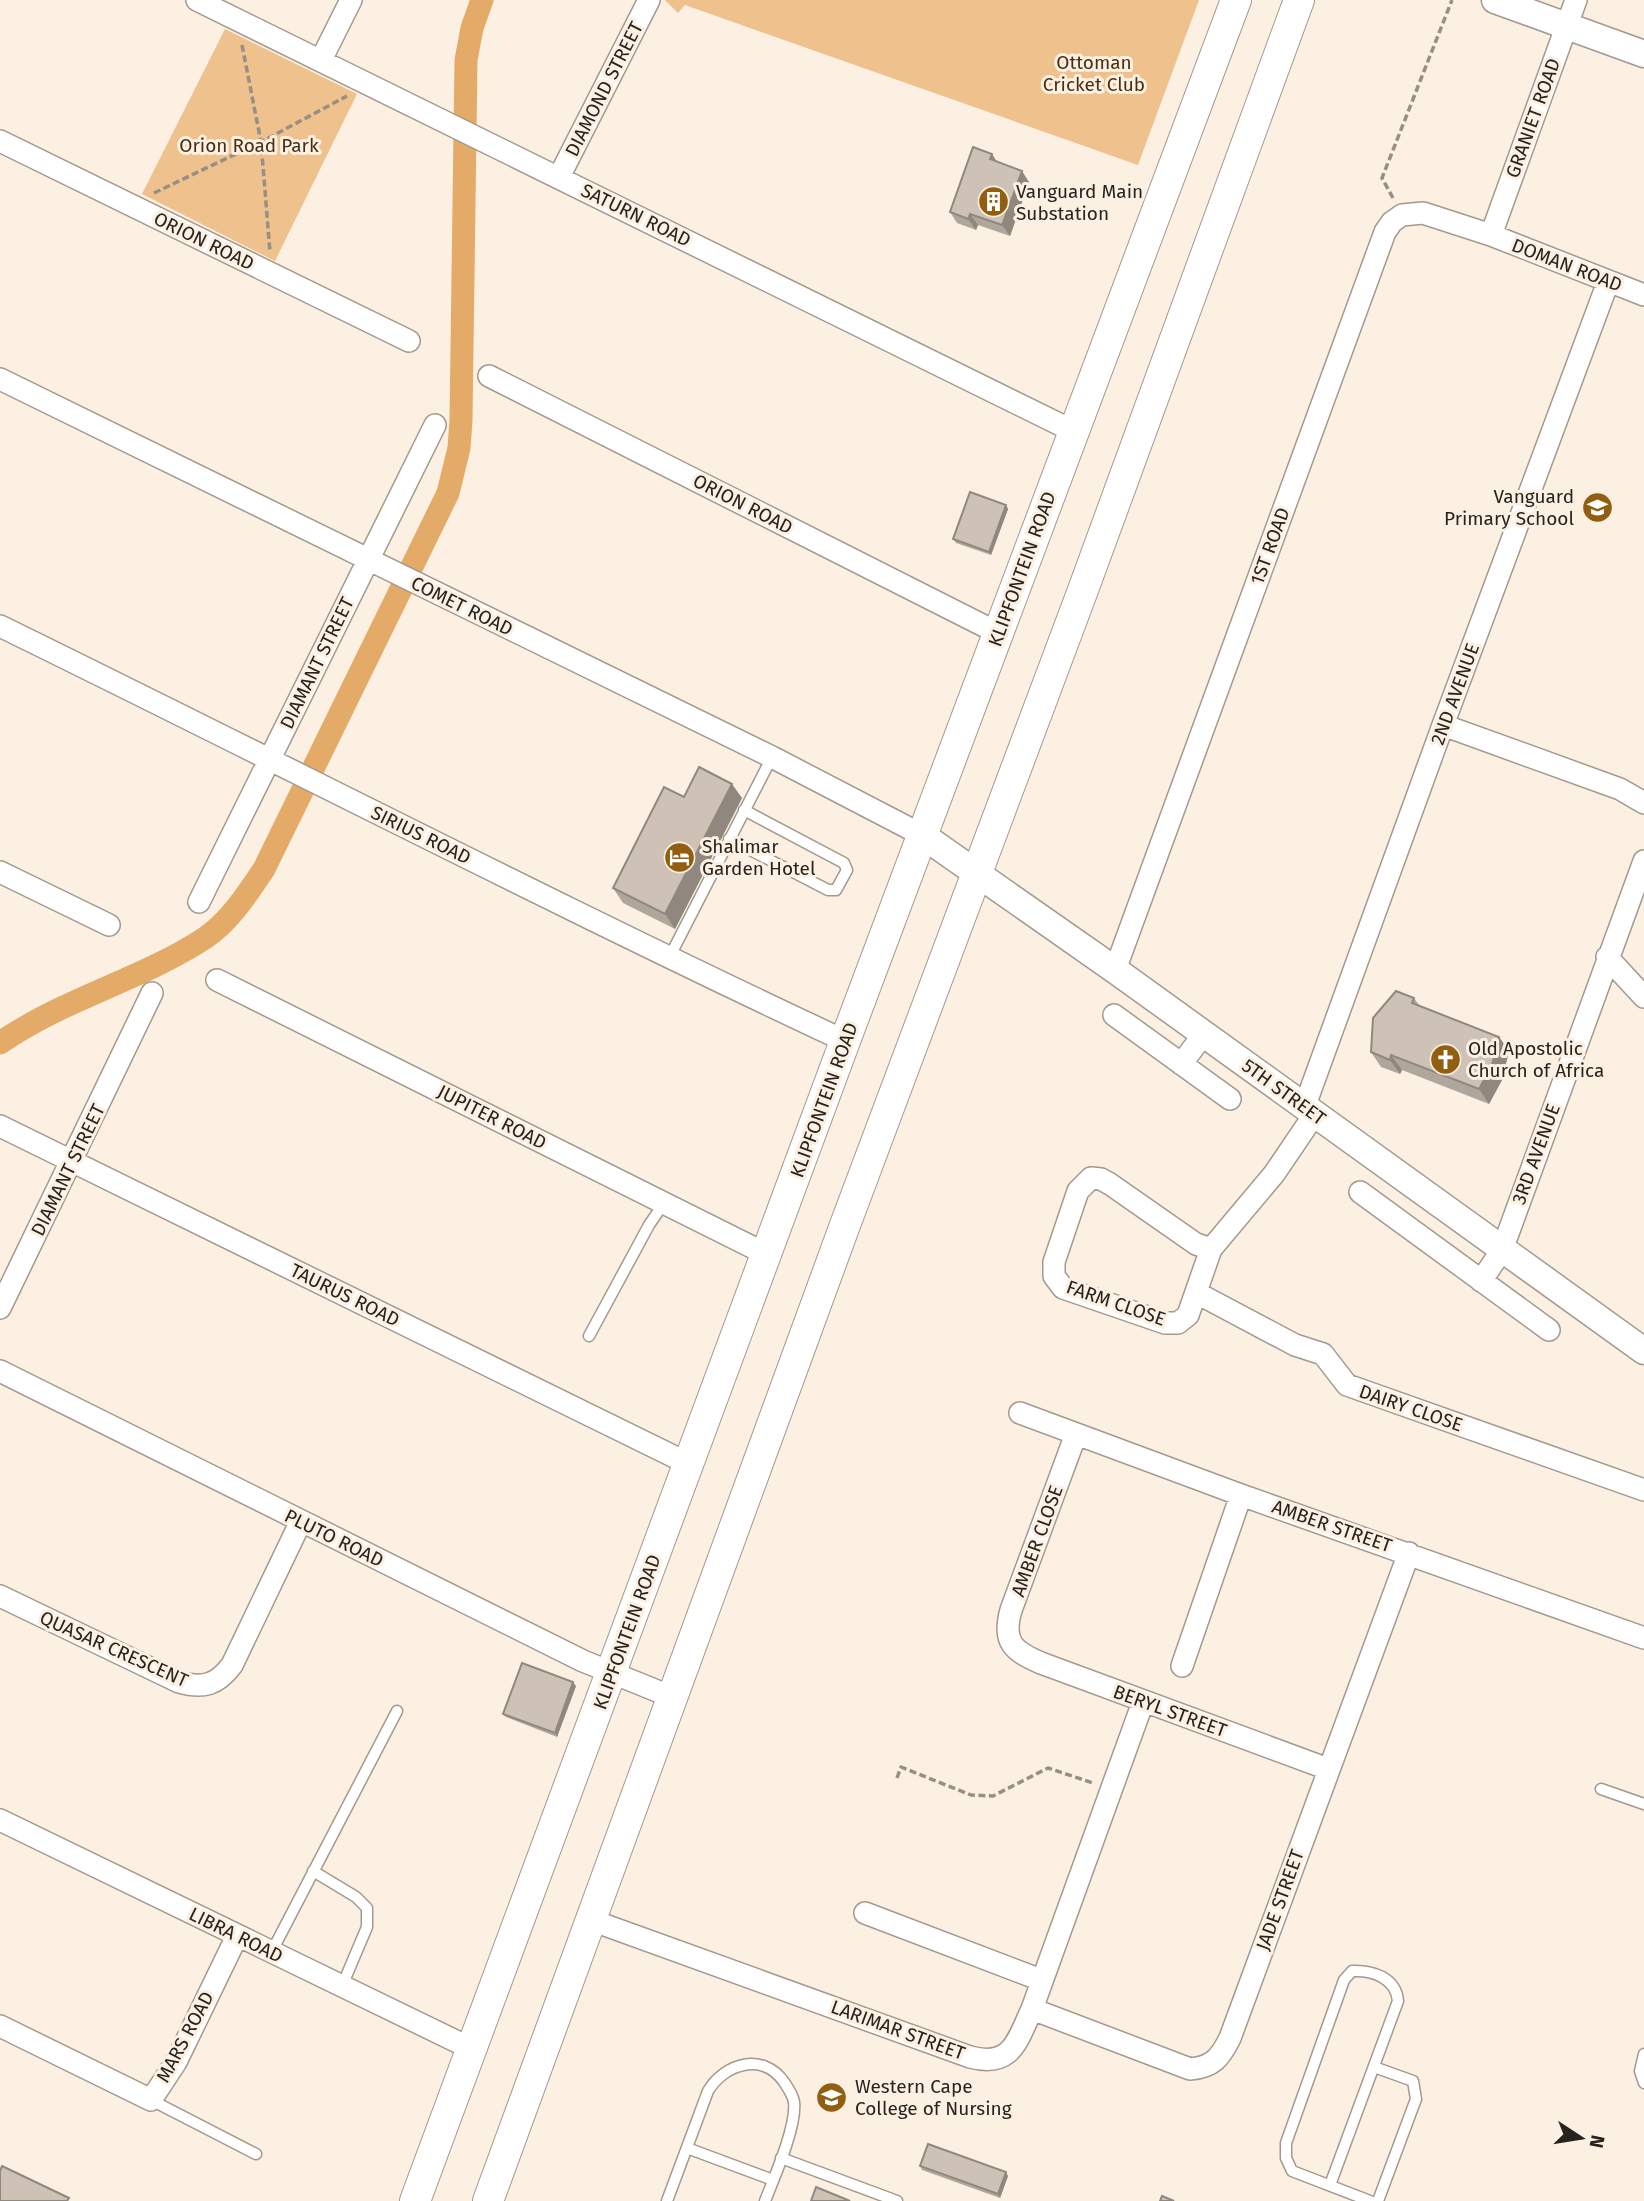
<svg xmlns="http://www.w3.org/2000/svg" width="1644" height="2201" viewBox="0 0 1644 2201" font-family="'Fira Sans',sans-serif">
	<style>
		.green { fill: #efc18d }
		.lines { fill: none; stroke-linecap: round; stroke-linejoin: round }
		.canal { stroke: #e4ab68; stroke-width: 23 }
		.service-casing { stroke: #a4998d; stroke-width: 13 }
		.minor-casing { stroke: #a4998d; stroke-width: 24 }
		.tertiary-casing { stroke: #a4998d; stroke-width: 29 }
		.secondary-casing { stroke: #a4998d; stroke-width: 32 }
		.path { stroke: #978f86; stroke-width: 3.5; stroke-dasharray: 7 3.5; stroke-linecap: butt }
		.service { stroke: #fff; stroke-width: 10 }
		.minor { stroke: #fff; stroke-width: 21 }
		.tertiary { stroke: #fff; stroke-width: 26 }
		.secondary { stroke: #fff; stroke-width: 30 }
		.wall { fill: #b0a79c }
		.shaded-wall { fill: #90887f }
		.building { fill: #cdc2b5; stroke: #90887f; stroke-width: 2 }
		.labels { text-anchor: middle; dominant-baseline: central; stroke-width: 6; stroke-linejoin: round; paint-order: stroke }
		.park-label { font-size: 19px; fill: #473012; stroke: #fcf0e3 }
		.street-label { font-size: 19px; fill: #27231f; stroke: #fcf0e3 }
		.poi-label { font-size: 19px; fill: #27231f; stroke: #fcf0e3; text-anchor: start }
	</style>
	<rect width="100%" height="100%" fill="#fcf0e3"/>
	<path class="green" d="M665 0H1199L1138 165 685 5 678 13Z
		M225 29 357 94 275 261 142 194Z"/>
	<g class="lines">
		<path class="canal" d="M0 1043C63 999 141 980 205 938 230 921 248 893 264 869L448 493 459 448 461 420 466 60 472 28 482 0"/>
		<defs>
			<path id="service" d="M729 839 828 890H836L847 870 844 863 744 810
				M669 958 772 757
				M589 1336 649 1225 664 1203
				M1601 1789 1644 1804
				M313 1871 356 1897 367 1908V1927L342 1986
				M271 1953 397 1711
				M1644 2054 1640 2071 1644 2083
				M1374 2067 1413 2081 1416 2099 1378 2201
				M151 2100 256 2154
				M687 2148 773 2180
				M781 2158 897 2201
				M1330 2185 1398 2001C1396 1978 1373 1970 1352 1971L1344 1980 1286 2143V2158L1292 2171 1370 2201
				M667 2201 708 2091C725 2063 763 2052 784 2082 788 2088 793 2095 794 2102 797 2126 774 2178 765 2201"/>
			<path id="minor" d="M197 0 1073 431
				M321 60 351 0
				M0 141 409 341
				M559 177 649 0
				M1491 235 1576 0
				M489 376 998 633
				M0 379 772 757 922 835
				M0 626C282 764 561 908 845 1041
				M1443 725 1620 789 1644 803
				M0 872 109 925
				M199 902 435 425
				M1607 957 1644 997
				M1115 970 1385 232 1392 222 1402 215 1423 213 1491 235 1644 295
				M217 980 766 1254
				M1114 1015 1230 1099
				M1181 1064 1204 1034
				M1304 1108 1443 725 1608 282
				M0 1126 689 1464
				M1360 1192 1549 1330
				M1211 1249 1196 1244 1110 1184 1101 1179 1091 1178 1078 1191 1054 1262V1276L1063 1288 1165 1323H1178L1188 1315 1211 1249 1274 1174 1314 1115
				M1481 1281 1502 1250 1644 861
				M1197 1293 1295 1345 1323 1354 1347 1385 1644 1490
				M0 1308 152 993
				M0 1371 583 1661 672 1697
				M1020 1413 1241 1495 1644 1638
				M1076 1434 1011 1610C1002 1642 1013 1651 1041 1663L1328 1769
				M0 1596 179 1682C203 1689 217 1685 232 1665L301 1521
				M1182 1666 1241 1495
				M0 1820 472 2049
				M865 1913 1041 1980
				M591 1920 970 2057C1012 2068 1017 2041 1032 2009L1143 1702
				M1032 2009 1190 2069C1213 2067 1220 2058 1230 2038L1409 1553
				M0 2026 151 2100 176 2062 237 1936"/>
			<path id="tertiary" d="M1495 0 1644 54
				M922 835 1115 970 1644 1351"/>
			<path id="secondary" d="M415 2201 845 1041 1236 0
				M488 2201 845 1225 1083 590 1299 0"/>
		</defs>
		<use href="#service" class="service-casing"/>
		<use href="#minor" class="minor-casing"/>
		<use href="#tertiary" class="tertiary-casing"/>
		<use href="#secondary" class="secondary-casing"/>
		<path class="path" d="M242 45 261 142 270 252
			M154 193 261 142 347 96
			M1393 198 1382 178 1452 0
			M897 1778 901 1767 971 1795 993 1796 1048 1768 1093 1783"/>
		<use href="#service" class="service"/>
		<use href="#minor" class="minor"/>
		<use href="#tertiary" class="tertiary"/>
		<use href="#secondary" class="secondary"/>
	</g>
	<path class="wall" d="M998 162 1029 182 1010 236 978 225 976 230 957 223 950 212Z
		M1006 505 1008 509 991 555 956 543 953 539Z
		M684 797 742 798 675 929 623 903 613 888Z
		M1414 998 1419 1005 1499 1037 1509 1051 1502 1080 1489 1104 1402 1070 1400 1074 1381 1067 1371 1052Z
		M576 1686 557 1737 506 1717 503 1714Z
		M920 2166 1008 2176 1000 2198 922 2170Z"/>
	<path class="shaded-wall" d="M992 154 999 165 990 159Z
		M1022 171 1029 182 1010 236 1002 225Z
		M970 214 978 225 976 230 968 219Z
		M1006 505 1008 509 991 555 989 552Z
		M732 784 742 798 675 929 665 914Z
		M1499 1037 1509 1051 1502 1080 1489 1104 1479 1089Z
		M1391 1055 1402 1070 1400 1074 1390 1060Z
		M573 1682 576 1686 557 1737 555 1733Z
		M1006 2172 1008 2176 1000 2198 998 2194Z"/>
	<path class="building" d="M973 147 992 154 990 159 1022 171 1002 225 970 214 968 219 950 212Z
		M970 492 1006 505 989 552 953 539Z
		M699 767 732 784 665 914 613 888 664 787 684 797Z
		M1396 991 1414 998 1412 1003 1499 1037 1492 1065 1479 1089 1391 1055 1390 1060 1371 1052 1373 1018Z
		M522 1663 573 1682 555 1733 503 1714Z
		M928 2144 1006 2172 998 2194 920 2166Z
		M2 2166 69 2198 67 2201H0V2171Z
		M816 2187 850 2201H811Z
		M1162 2196 1174 2201H1160Z"/>
	<defs>
		<symbol id="building-disc" viewBox="-11 -11 22 22"><circle r="9.5" fill="#925e11" stroke="#fcf0e3"/><path d="M-4-6H4V6H1V3H-1V6H-4ZM-2.5-4.3h1.7v1.8h-1.7ZM.8-4.3h1.7v1.8H.8ZM-2.5-1h1.7V.8h-1.7ZM.8-1h1.7V.8H.8Z" fill="#fff"/></symbol>
		<symbol id="school-disc" viewBox="-11 -11 22 22"><circle r="9.5" fill="#925e11" stroke="#fcf0e3"/><path d="M0-5L7-2L0 1L-7-2ZM-4 1L0 2.5L4 1V4Q0 6-4 4Z" fill="#fff"/></symbol>
		<symbol id="hotel-disc" viewBox="-11 -11 22 22"><circle r="9.5" fill="#925e11" stroke="#fcf0e3"/><path d="M-6-4.5h1.5V1H6V5H4.5V3h-9V5H-6ZM-4 0a1.8 1.8 0 1 1 3.6 0ZM.5 0V-2.5h3Q6-2.5 6 0Z" fill="#fff"/></symbol>
		<symbol id="church-disc" viewBox="-11 -11 22 22"><circle r="9.5" fill="#925e11" stroke="#fcf0e3"/><path d="M-1.2-6h2.4v3.5h3.3v2.4h-3.3V6h-2.4V-.1h-3.3v-2.4h3.3Z" fill="#fff"/></symbol>
		<symbol id="university-disc" viewBox="-11 -11 22 22"><circle r="9.5" fill="#925e11" stroke="#fcf0e3"/><path d="M0-5L7-2L0 1L-7-2ZM-4 1L0 2.5L4 1V4Q0 6-4 4Z" fill="#fff"/></symbol>
	</defs>
	<g fill-rule="evenodd">
		<use href="#building-disc" x="976" y="184" width="35" height="35"/>
		<use href="#school-disc" x="1580" y="490" width="35" height="35"/>
		<use href="#hotel-disc" x="662" y="840" width="35" height="35"/>
		<use href="#church-disc" x="1428" y="1042" width="35" height="35"/>
		<use href="#university-disc" x="814" y="2080" width="35" height="35"/>
	</g>
	<g class="labels">
		<g class="park-label">
			<text x="1094" y="62">Ottoman<tspan x="1094" dy="22">Cricket Club</tspan></text>
			<text x="249" y="145">Orion Road Park</text>
		</g>
		<g class="street-label">
			<text transform="translate(604 89) rotate(-63)">DIAMOND STREET</text>
			<text transform="translate(1533 118) rotate(-70)">GRANIET ROAD</text>
			<text transform="translate(636 215) rotate(26)">SATURN ROAD</text>
			<text transform="translate(204 241) rotate(26)">ORION ROAD</text>
			<text transform="translate(1567 265) rotate(21)">DOMAN ROAD</text>
			<text transform="translate(743 504) rotate(27)">ORION ROAD</text>
			<text transform="translate(1270 546) rotate(-70)">1ST ROAD</text>
			<text transform="translate(1022 569) rotate(-70)">KLIPFONTEIN ROAD</text>
			<text transform="translate(462 606) rotate(26)">COMET ROAD</text>
			<text transform="translate(317 663) rotate(-64)">DIAMANT STREET</text>
			<text transform="translate(1455 694) rotate(-70)">2ND AVENUE</text>
			<text transform="translate(421 835) rotate(26)">SIRIUS ROAD</text>
			<text transform="translate(1284 1092) rotate(36)">5TH STREET</text>
			<text transform="translate(824 1100) rotate(-70)">KLIPFONTEIN ROAD</text>
			<text transform="translate(492 1117) rotate(27)">JUPITER ROAD</text>
			<text transform="translate(1536 1154) rotate(-70)">3RD AVENUE</text>
			<text transform="translate(68 1170) rotate(-64)">DIAMANT STREET</text>
			<text transform="translate(345 1295) rotate(26)">TAURUS ROAD</text>
			<text transform="translate(1116 1303) rotate(19)">FARM CLOSE</text>
			<text transform="translate(1411 1408) rotate(19)">DAIRY CLOSE</text>
			<text transform="translate(1332 1526) rotate(19)">AMBER STREET</text>
			<text transform="translate(334 1538) rotate(26)">PLUTO ROAD</text>
			<text transform="translate(1037 1541) rotate(-70)">AMBER CLOSE</text>
			<text transform="translate(627 1632) rotate(-70)">KLIPFONTEIN ROAD</text>
			<text transform="translate(114 1649) rotate(24)">QUASAR CRESCENT</text>
			<text transform="translate(1170 1711) rotate(20)">BERYL STREET</text>
			<text transform="translate(1280 1900) rotate(-70)">JADE STREET</text>
			<text transform="translate(236 1935) rotate(26)">LIBRA ROAD</text>
			<text transform="translate(898 2030) rotate(20)">LARIMAR STREET</text>
			<text transform="translate(185 2037) rotate(-62)">MARS ROAD</text>
		</g>
		<g class="poi-label">
			<text x="1016" y="191">Vanguard Main<tspan x="1016" dy="22">Substation</tspan></text>
			<text x="1574" y="496" text-anchor="end">Vanguard<tspan x="1574" dy="22">Primary School</tspan></text>
			<text x="702" y="846">Shalimar<tspan x="702" dy="22">Garden Hotel</tspan></text>
			<text x="1468" y="1048">Old Apostolic<tspan x="1468" dy="22">Church of Africa</tspan></text>
			<text x="855" y="2086">Western Cape<tspan x="855" dy="22">College of Nursing</tspan></text>
		</g>
	</g>
	<g transform="translate(1581 2138) rotate(102)" stroke="#fcf0e3" stroke-width="5" paint-order="stroke">
	<path d="M0-5L12 26L0 18L-12 26Z" fill="#27231f"/>
	<text y="-10" font-size="19" font-weight="bold" text-anchor="middle" fill="#27231f">N</text>
	</g>
</svg>
